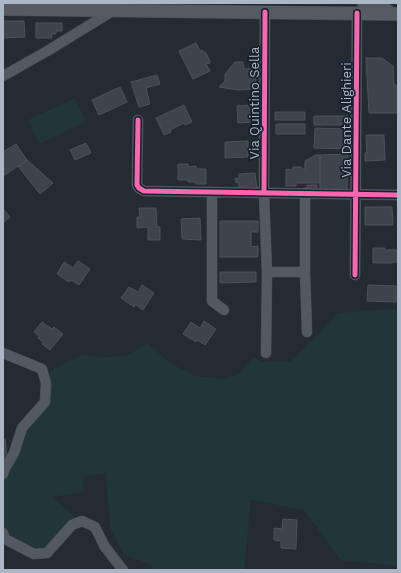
<svg xmlns="http://www.w3.org/2000/svg" width="401" height="573" viewBox="0 0 401 573" font-family="'Work Sans',sans-serif">
	<style>
		.green { fill: #213638 }
		.building { fill: #3e444b; stroke: #4b525a }
		.lines { fill: none; stroke-linecap: round; stroke-linejoin: round }
		.minor-casing { stroke: #42474d; stroke-width: 11 }
		.major-casing { stroke: #41474f; stroke-width: 14 }
		.minor { stroke: #535962; stroke-width: 10 }
		.major { stroke: #565b63; stroke-width: 13 }
		.cycleway-casing { stroke: #17212d; stroke-width: 8 }
		.cycleway { stroke: #f766af; stroke-width: 5 }
		.labels { text-anchor: middle; dominant-baseline: central; stroke-width: 3.5; stroke-linejoin: round; paint-order: stroke }
		.street-label { font-size: 13px; fill: #abb7c6; stroke: #17212d }
	</style>
	<rect width="100%" height="100%" fill="#242b32"/>
	<path class="green" d="M75 98 86 122 39 144 28 120Z
		M393 309 398 310V566L341 560 304 510 251 500 244 570H155L150 564 124 555 110 527 106 473 83 477 84 492 52 497 76 518 46 551H34L7 538 3 528V480L24 430 51 389 50 371 81 355 105 357 127 356 147 343 169 362 194 376 225 379 240 373 253 358 264 362H291L338 313Z"/>
	<path class="building" d="M3 21H24L25 37 3 38Z
		M36 23H62V31H56V34H51L52 38H36Z
		M196 43 200 51 202 50 206 53 209 59 210 63 206 64 210 71 193 79 179 51Z
		M366 58H382L393 66 394 84 398 87V113H369Z
		M235 62H243L244 69H255L256 87 251 89 238 90 219 87 225 81V74Z
		M157 75 160 84 146 88 150 104 139 107 131 82Z
		M120 87 127 102 99 115 92 100Z
		M184 105 192 122 185 125 184 123 170 130 171 132 164 135 156 118Z
		M253 105V122L238 123 237 106Z
		M275 112H305V120H275Z
		M314 116H348L349 125H314Z
		M276 124H305V134H276Z
		M315 128 348 129V149L314 148Z
		M366 135H384L385 160 365 161V153H367Z
		M248 141V157L225 158V142Z
		M86 143 91 153 75 160 70 150Z
		M16 144 27 160 3 176V152Z
		M348 154 347 190 320 191V155Z
		M316 155H320V183H296V186H286V169L293 170V167H301L302 169H305V161Z
		M27 160 53 183 40 194 18 166Z
		M178 164H188V167L196 166V169H206V184H196V182H188V180H178Z
		M255 173 257 188 246 189V187H239V182L236 183 235 178H239V174Z
		M307 185H317V190H307Z
		M365 207H392L393 225H365Z
		M139 208H156L157 227H160V240H148V227L137 228V217H140Z
		M3 209 10 217 3 223Z
		M200 218 201 240 182 239 181 219Z
		M220 221H258V232H251V247L258 246V257H220Z
		M373 248H385V250H398V262H392V263H373Z
		M78 261 90 269 79 285 71 280 69 282 57 274 64 262 73 268Z
		M220 272H256V282L220 283Z
		M142 285 154 293 143 310 135 304 134 307 121 298 129 287 138 292Z
		M368 285 396 286V302L367 301Z
		M204 321 216 329 205 345 197 340 196 342 183 334 191 322 200 328Z
		M42 322 52 329 54 327 63 334 50 350 42 344 43 342 38 338 40 337 34 332Z
		M3 439H5L7 457 3 458Z
		M283 519 297 520 296 549 281 548V541L274 540V528L282 529Z"/>
	<g class="lines">
		<defs>
			<path id="minor" d="M362 3C375 4 384 6 395 14
				M265 12 264 193 267 272 266 353
				M3 76 49 50 114 10
				M138 120 137 185 139 188 144 191 398 195
				M212 192V301L224 310
				M267 272H305L307 332
				M305 272V193
				M355 275 357 13
				M3 353 42 369 46 383 45 402 22 428 14 453 5 468 3 474
				M3 533 5 539 34 554 47 553 72 525 82 521 95 527 105 547 123 570"/>
			<path id="major" d="M3 9 398 14"/>
		</defs>
		<use href="#minor" class="minor-casing"/>
		<use href="#major" class="major-casing"/>
		<use href="#minor" class="minor"/>
		<use href="#major" class="major"/>
		<defs>
			<path id="cycleway" d="M138 120 137 185 139 188 144 191 398 195
				M264 193 265 12
				M355 275 357 13"/>
		</defs>
		<use href="#cycleway" class="cycleway-casing"/>
		<use href="#cycleway" class="cycleway"/>
	</g>
	<g class="labels">
		<g class="street-label">
			<text transform="translate(254 103) rotate(-90)">Via Quintino Sella</text>
			<text transform="translate(346 120) rotate(-90)">Via Dante Alighieri</text>
		</g>
	</g>
	<rect width="401" height="573" fill="none" stroke="#abb7c6" stroke-width="8"/>
</svg>
